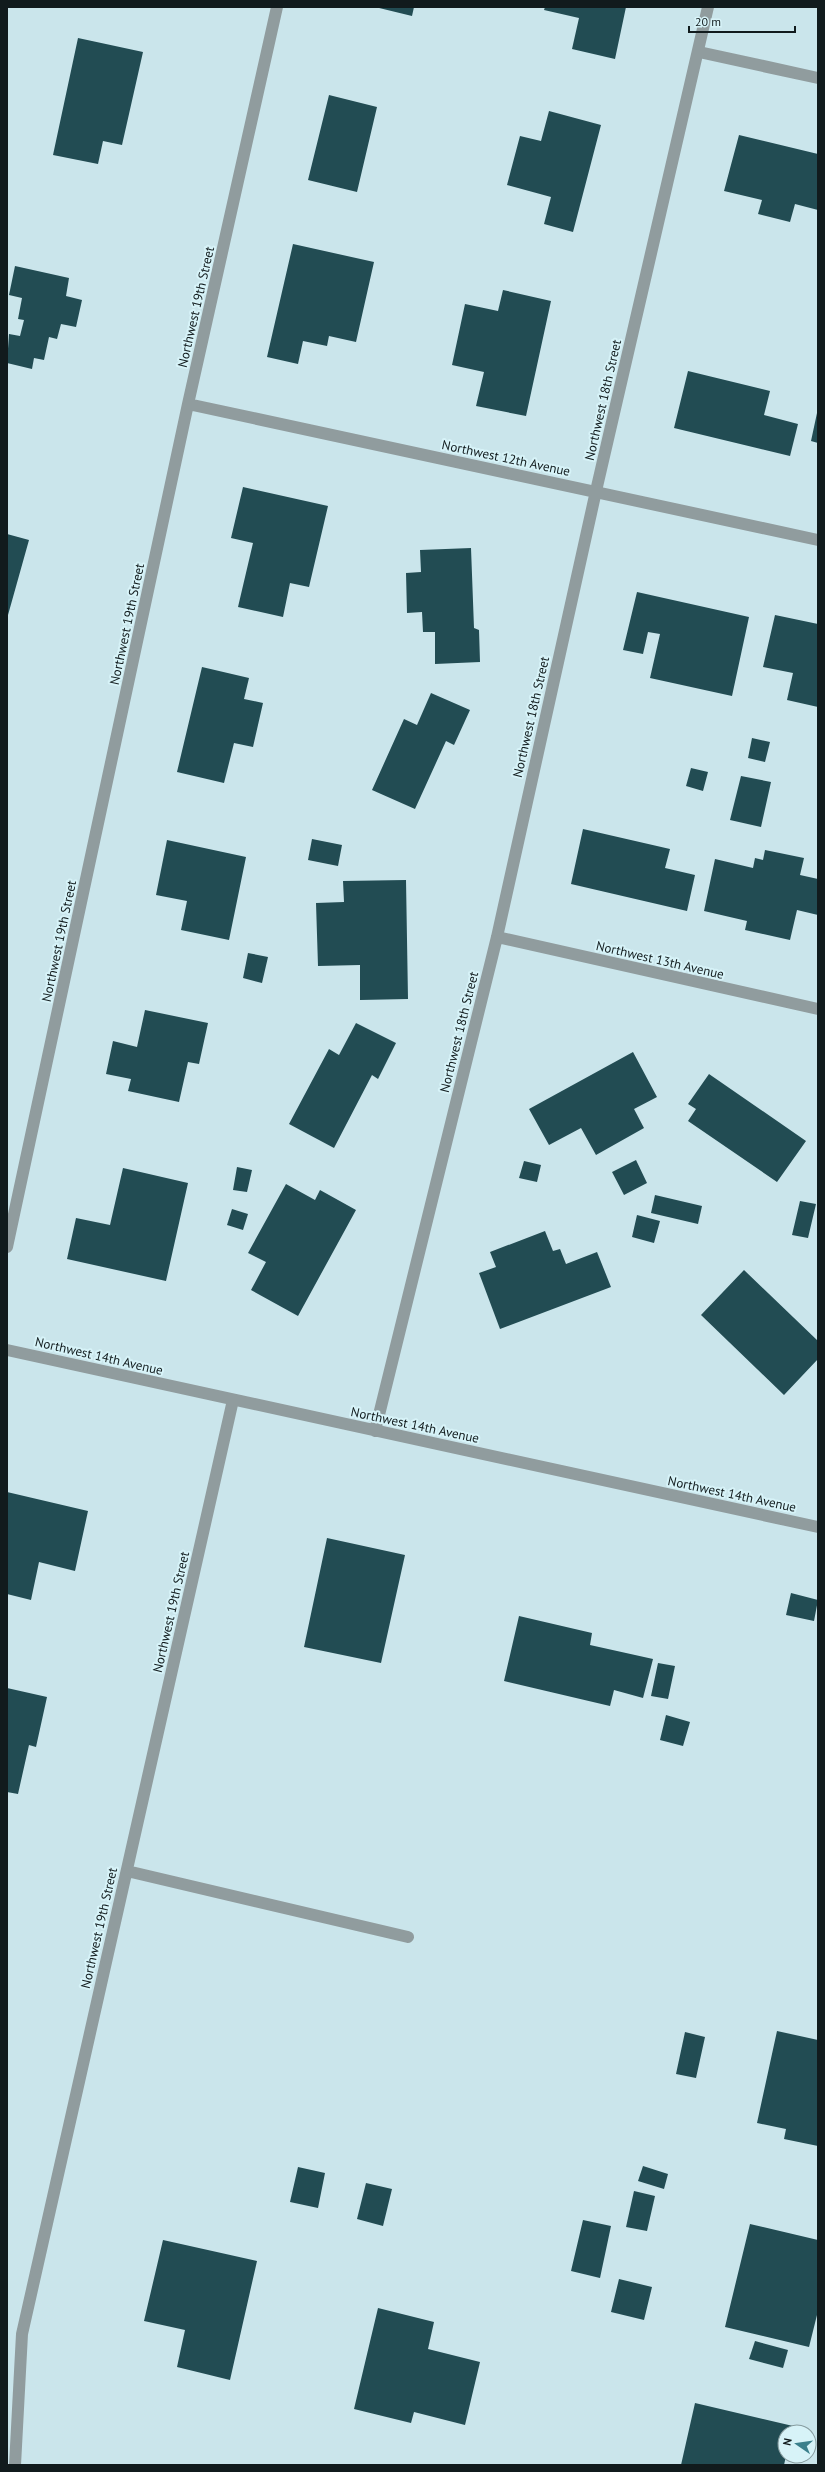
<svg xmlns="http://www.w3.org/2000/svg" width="825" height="2472" viewBox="0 0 825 2472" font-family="'PT Sans',sans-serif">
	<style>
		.building { fill: #224c53 }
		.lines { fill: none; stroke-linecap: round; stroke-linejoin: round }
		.minor { stroke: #909c9e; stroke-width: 12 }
		.labels { text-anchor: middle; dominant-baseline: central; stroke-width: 4; stroke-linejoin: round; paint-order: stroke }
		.street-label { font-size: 13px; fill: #111b1d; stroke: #d7f3f8 }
	</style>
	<rect width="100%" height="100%" fill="#cae5eb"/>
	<path class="building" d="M375 7H414L412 16Z
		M545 7H626L615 59 572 49 579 18 544 10Z
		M78 38 143 52 122 145 103 141 98 164 53 155Z
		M329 95 377 107 357 192 308 180Z
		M549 111 601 125 573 232 544 224 551 197 507 185 520 136 541 141Z
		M739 135 818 154V210L795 204 790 222 758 214 762 200 724 191Z
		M293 244 374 262 356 342 329 336 327 346 303 341 298 364 267 357Z
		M15 266 69 278 66 296 82 300 76 327 61 324 57 339 49 337 44 360 34 358 32 369 7 363 9 334 20 336 24 320 18 319 22 298 9 295Z
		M503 290 551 301 526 416 476 406 484 372 452 365 465 304 498 311Z
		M688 371 770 391 764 415 798 424 790 456 674 428Z
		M817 413H818V443L811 441Z
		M243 487 328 506 309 587 290 583 283 617 238 607 253 543 231 538Z
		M7 534 29 540 8 615H7Z
		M471 548 474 628 479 630 480 662 435 664V632H423L422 612 407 613 406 573 421 572 420 550Z
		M637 592 749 617 732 696 650 678 660 634 648 632 643 654 623 650Z
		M775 615 818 624V707L787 700 793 673 763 667Z
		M202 667 249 678 244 699 263 703 253 747 234 743 224 783 177 772Z
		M431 693 470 710 454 745 446 741 415 809 372 790 404 719 417 725Z
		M752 738 770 742 765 762 748 758Z
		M691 768 708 772 703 791 686 786Z
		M741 776 771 782 761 827 730 820Z
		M583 829 670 849 665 868 695 875 687 911 571 884Z
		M312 839 342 845 338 866 308 860Z
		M167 840 246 857 229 940 181 930 187 901 156 895Z
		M765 850 804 858 800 875 818 879V915L797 910 790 940 745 930 747 921 704 911 715 859 753 868 755 858 763 860Z
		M406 880 408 999 360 1000V965L318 966 316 903 344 902 343 881Z
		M248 953 268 957 262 983 243 978Z
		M145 1010 208 1023 199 1064 188 1062 179 1102 128 1091 131 1079 106 1074 113 1041 137 1047Z
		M356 1023 396 1043 378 1079 372 1075 334 1148 289 1124 329 1049 339 1055Z
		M633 1052 657 1097 634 1109 644 1128 596 1155 581 1128 549 1145 529 1109Z
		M709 1074 806 1141 777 1182 688 1121 696 1109 688 1104Z
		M636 1160 647 1183 624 1195 612 1172Z
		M524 1161 541 1165 537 1182 519 1178Z
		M237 1167 252 1170 247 1192 233 1190Z
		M123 1168 188 1183 166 1281 67 1259 76 1218 110 1225Z
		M286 1184 315 1200 320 1190 356 1210 298 1316 251 1290 266 1262 248 1253Z
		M655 1195 702 1206 698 1224 651 1213Z
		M800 1201 816 1204 808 1238 792 1235Z
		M232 1209 248 1214 243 1230 227 1225Z
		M637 1215 660 1221 654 1243 632 1237Z
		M545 1231 553 1251 560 1249 566 1264 597 1252 611 1287 500 1329 479 1273 496 1267 490 1252Z
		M744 1270 818 1341V1359L784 1395 701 1315Z
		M7 1492 88 1511 75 1571 39 1562 31 1600 7 1594Z
		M327 1538 405 1555 381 1663 304 1647Z
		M791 1593 818 1600 814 1621 786 1615Z
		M519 1616 592 1633 590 1645 653 1659 643 1698 614 1690 610 1706 504 1681Z
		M658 1663 675 1666 668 1699 651 1696Z
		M7 1688 47 1697 36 1747 29 1745 18 1794 7 1792Z
		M666 1715 690 1722 683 1746 660 1740Z
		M777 2031 818 2040V2146L784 2139 786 2129 757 2123Z
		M685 2032 705 2037 696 2078 676 2074Z
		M643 2166 668 2174 664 2189 638 2181Z
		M298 2167 325 2173 318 2208 290 2202Z
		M366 2183 392 2189 383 2226 357 2219Z
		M634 2191 655 2196 647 2231 626 2227Z
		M583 2220 611 2226 600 2278 571 2271Z
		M750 2224 818 2240V2311L809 2347 725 2327Z
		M163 2240 257 2261 230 2380 177 2367 185 2330 144 2321Z
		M619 2279 652 2287 644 2320 611 2312Z
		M378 2308 434 2322 428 2349 480 2362 465 2425 414 2412 411 2423 354 2409Z
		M755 2341 788 2350 783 2368 749 2359Z
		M695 2403 793 2426 792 2432H785L786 2456 784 2465H681Z"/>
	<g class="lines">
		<path class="minor" d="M699 52 818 78
			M188 404 818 540
			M497 937 818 1009
			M7 1247 188 404 277 7
			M7 1350 818 1527
			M375 1431 497 937 596 491 708 7
			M127 1871 408 1937
			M15 2465 22 2334 233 1400"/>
	</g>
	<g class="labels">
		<g class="street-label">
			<text transform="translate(196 307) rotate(-77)">Northwest 19th Street</text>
			<text transform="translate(603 400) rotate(-77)">Northwest 18th Street</text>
			<text transform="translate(506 458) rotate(12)">Northwest 12th Avenue</text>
			<text transform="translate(127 624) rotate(-78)">Northwest 19th Street</text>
			<text transform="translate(531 717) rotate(-77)">Northwest 18th Street</text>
			<text transform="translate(59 941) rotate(-78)">Northwest 19th Street</text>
			<text transform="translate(660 960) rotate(13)">Northwest 13th Avenue</text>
			<text transform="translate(459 1032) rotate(-76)">Northwest 18th Street</text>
			<text transform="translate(99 1356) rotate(13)">Northwest 14th Avenue</text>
			<text transform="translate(415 1425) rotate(12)">Northwest 14th Avenue</text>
			<text transform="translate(732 1494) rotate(12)">Northwest 14th Avenue</text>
			<text transform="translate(171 1612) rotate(-77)">Northwest 19th Street</text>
			<text transform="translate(99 1928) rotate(-77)">Northwest 19th Street</text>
		</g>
	</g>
	<rect width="825" height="2472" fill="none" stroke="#111b1d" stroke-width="16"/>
	<g transform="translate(797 2444) rotate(283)"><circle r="19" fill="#d7f3f8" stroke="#889da0"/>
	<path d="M0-3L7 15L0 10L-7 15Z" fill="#3b808c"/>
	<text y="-6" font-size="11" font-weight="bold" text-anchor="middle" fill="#111b1d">N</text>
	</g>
	<path d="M689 26v6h106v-6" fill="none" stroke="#111b1d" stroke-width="2"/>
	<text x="695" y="26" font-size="12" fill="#111b1d" stroke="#d7f3f8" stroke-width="3" paint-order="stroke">20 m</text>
</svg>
